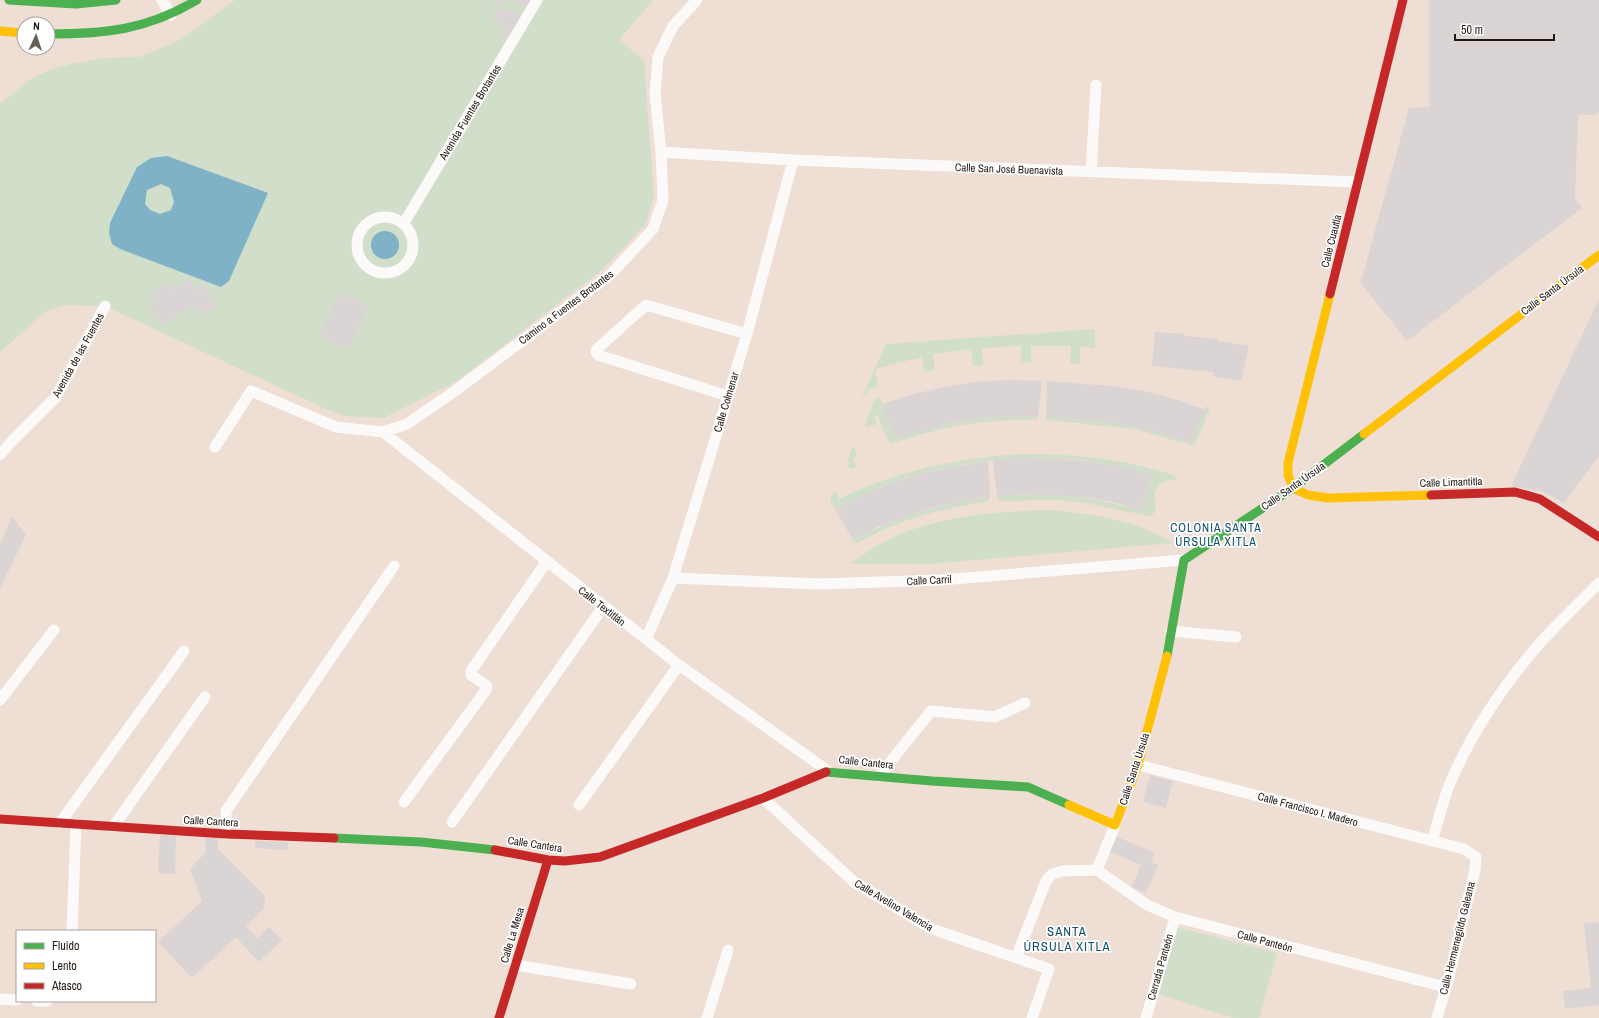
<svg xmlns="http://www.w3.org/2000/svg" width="1599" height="1018" viewBox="0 0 1599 1018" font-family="'Archivo Narrow',sans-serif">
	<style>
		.green { fill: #d1dfca }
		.water { fill: #7fb2c7; fill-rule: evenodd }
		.building { fill: #dbd4d5 }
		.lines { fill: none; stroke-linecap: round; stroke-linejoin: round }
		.street { stroke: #fcfaf8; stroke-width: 11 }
		.fast { stroke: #4caf50; stroke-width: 9 }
		.slow { stroke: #ffc107; stroke-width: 9 }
		.jam { stroke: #c62828; stroke-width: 9 }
		.labels { text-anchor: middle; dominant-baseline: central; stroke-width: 3.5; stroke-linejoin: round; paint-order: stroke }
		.street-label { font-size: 11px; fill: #241912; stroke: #fff }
		.neighbourhood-label { font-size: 12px; letter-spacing: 1px; fill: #10506f; stroke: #fff }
		.quarter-label { font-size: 13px; letter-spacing: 1px; fill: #10506f; stroke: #fff }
	</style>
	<rect width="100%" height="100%" fill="#eeded3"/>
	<path class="green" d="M235 0H653L619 40 644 60 654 197 645 225 601 271 457 381 384 418 345 416 326 409 105 306 66 305 45 312 0 352V104L31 79 49 70 75 63 106 58 139 57 180 40Z
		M1095 329V348L1080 347V364L1070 363 1071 346H1031V363H1021V346L982 348 983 365 973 366 971 349 933 354 935 370 925 372 922 357 878 368 875 371 878 384 875 388 869 389 861 399 886 344Z
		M880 398 882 404 951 423 981 418 1009 416 1038 417 1036 420C982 419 940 427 890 444L877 415 874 416 877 424 868 427 865 425 874 400Z
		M1206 406 1209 408V411L1194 446 1135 429 1046 420V417C1076 419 1106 421 1135 426 1154 430 1172 437 1190 443Z
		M854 447 857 456 853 458 856 466 855 468 850 469 847 464 852 448Z
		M1025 454C1047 454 1068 455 1090 457 1118 460 1147 467 1174 475L1176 478V480C1172 481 1169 480 1166 481 1151 487 1155 499 1156 510L1153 514 1149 516 1085 503 1056 500 1000 501 997 498V496C1027 494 1058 493 1087 498 1105 501 1123 506 1141 510L1153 475C1132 470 1112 465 1091 461 1076 459 1060 459 1045 459 970 457 901 474 835 509L830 501 833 493 836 491 839 499C898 471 960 457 1025 454Z
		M990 497 988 502C941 508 898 520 857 543L853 542V540C900 516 938 504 990 497Z
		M1054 510C1095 515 1138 520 1173 543L928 564H851C906 517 985 511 1054 510Z
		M1176 927 1277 953 1259 1018H1233L1159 994Z"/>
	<path class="water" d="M167 156 268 193 229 281 221 287 120 249 112 244 109 233 110 223 137 167 151 158ZM161 184 170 188 174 202 171 210 160 214 150 210 145 204 147 190Z
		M371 245a14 14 0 1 1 28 0a14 14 0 1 1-28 0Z"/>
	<path class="building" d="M490 0H505L501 7Z
		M512 0H534L528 9Z
		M1429 0H1599V112L1593 115H1578L1575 198 1582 208 1407 341 1359 281 1362 278 1409 108 1429 107Z
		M507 8 523 16 507 45 502 35 503 25 492 19 494 13Z
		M189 279 195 289 204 284 216 305 199 315 194 306 160 325 148 305 155 301 150 293 168 283 172 289Z
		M339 293 368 306 349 349 319 336Z
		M1599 299V456L1564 503 1541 491 1511 486Z
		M1155 332 1185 334V336L1218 339V341L1249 346 1241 381 1213 376V372L1152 366Z
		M1009 380 1042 381 1038 417 1009 416 981 418 951 423 895 438 882 404 913 394 945 387 976 382Z
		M1047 381 1111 386 1143 391 1175 399 1205 410 1191 443 1163 434 1136 427 1106 422 1046 417Z
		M1025 458 1090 461 1122 467 1153 475 1141 510 1114 502 1085 497 1025 494 997 496 993 460Z
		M988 461 990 497 934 507 877 527 853 540 835 509 863 494 924 472Z
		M12 516 26 535 0 588V545Z
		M1150 775 1173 781 1166 808 1143 802Z
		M160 835 176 836 175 874 158 873Z
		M1117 837 1155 853 1151 863 1158 865 1146 893 1132 887 1141 865 1110 852Z
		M205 838H218V849L265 896 264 909 246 926 257 938 269 927 282 940 259 962 236 937 192 978 158 942 202 901 190 869 206 852Z
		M255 841 288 842V850L255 848Z
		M1599 922V1005L1565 1009 1563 991 1591 988 1584 923Z"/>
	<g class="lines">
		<path class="street" d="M162 0 171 15
			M661 152 793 160 1358 182
			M1091 173 1096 85
			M357 245a28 28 0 1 1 56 0a28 28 0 1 1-56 0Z
			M404 223 537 0
			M728 396 598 355 596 352 597 349 646 305 747 334
			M383 432 679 665 828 771
			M215 447 251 391 336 427 383 432 407 424 455 391 610 275 653 229 663 200 661 152 655 94 658 57 673 26 697 0
			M0 455 11 442 56 397 105 306
			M673 578 820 584 941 580 1184 560
			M1171 631 1236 637
			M646 639 673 578 747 334 793 160
			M0 700 54 630
			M1138 765 1464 849 1476 857 1475 870 1449 977 1437 1018
			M879 776 931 711 995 717 1025 703
			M763 798 854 882 932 929 1049 969 1032 1018
			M404 802 486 690 487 687 486 685 471 675V671L547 561
			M579 805 679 665
			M452 822 603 607
			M60 823 184 651
			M113 827 205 697
			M226 834V811L394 566
			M1432 841C1438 823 1442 803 1449 786 1470 734 1503 686 1539 644 1558 623 1579 603 1599 583
			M1097 870 1147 905 1175 917 1445 987
			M1097 870 1115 825
			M72 931 76 824
			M1016 958 1046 881 1052 874 1063 871 1097 870
			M515 965 631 984
			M0 999 17 1000
			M37 1001H47
			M707 1018 728 950
			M1146 1018 1175 917"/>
		<path class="fast" d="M9 0 76 4 116 0
			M48 34C105 34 147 30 197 0
			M1167 656 1184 560 1293 488 1364 434
			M826 772 932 781 1028 787 1069 805
			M334 838 421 842 495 850"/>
		<path class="slow" d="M0 31 24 33
			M1330 294 1288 463V475L1293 488 1308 495 1328 498 1431 495
			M1364 434 1599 255
			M1069 805 1115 825 1138 765 1167 656"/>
		<path class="jam" d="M1330 294 1403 0
			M1431 495 1515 492 1540 499 1599 537
			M0 819 226 834 334 838
			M495 850 548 860 565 861 600 857 763 798 826 772
			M499 1018 548 860"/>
	</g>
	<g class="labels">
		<g class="street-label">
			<text transform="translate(470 112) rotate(-59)">Avenida Fuentes Brotantes</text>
			<text transform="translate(1009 169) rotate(2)">Calle San José Buenavista</text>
			<text transform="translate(1331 241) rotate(-76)">Calle Cuautla</text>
			<text transform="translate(1552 290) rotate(-37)">Calle Santa Úrsula</text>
			<text transform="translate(566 307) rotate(-37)">Camino a Fuentes Brotantes</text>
			<text transform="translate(78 355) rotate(-61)">Avenida de las Fuentes</text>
			<text transform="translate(726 402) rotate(-73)">Calle Colmenar</text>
			<text transform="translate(1451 482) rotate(-2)">Calle Limantitla</text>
			<text transform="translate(1293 486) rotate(-35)">Calle Santa Úrsula</text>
			<text transform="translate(929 580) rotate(-3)">Calle Carril</text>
			<text transform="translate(602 606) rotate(38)">Calle Textitlán</text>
			<text transform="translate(866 762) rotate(6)">Calle Cantera</text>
			<text transform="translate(1134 769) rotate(-72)">Calle Santa Úrsula</text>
			<text transform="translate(1308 809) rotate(15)">Calle Francisco I. Madero</text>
			<text transform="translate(211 821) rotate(3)">Calle Cantera</text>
			<text transform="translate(535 844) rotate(9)">Calle Cantera</text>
			<text transform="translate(894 905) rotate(31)">Calle Avelino Valencia</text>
			<text transform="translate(512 935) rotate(-73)">Calle La Mesa</text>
			<text transform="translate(1457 938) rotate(-76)">Calle Hermenegildo Galeana</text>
			<text transform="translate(1265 941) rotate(15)">Calle Panteón</text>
			<text transform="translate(1160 967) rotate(-74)">Cerrada Panteón</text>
		</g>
		<g class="neighbourhood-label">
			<text x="1216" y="528">COLONIA SANTA<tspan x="1216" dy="14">ÚRSULA XITLA</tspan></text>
		</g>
		<g class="quarter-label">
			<text x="1067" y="931">SANTA<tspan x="1067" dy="15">ÚRSULA XITLA</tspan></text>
		</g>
	</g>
	<rect x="16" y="930" width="140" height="72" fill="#ffffff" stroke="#a7a3a0"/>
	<rect x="24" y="943" width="20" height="6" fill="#4caf50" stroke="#a7a3a0"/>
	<text x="52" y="950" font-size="12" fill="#241912">Fluido</text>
	<rect x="24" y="963" width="20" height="6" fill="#ffc107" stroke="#a7a3a0"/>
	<text x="52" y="970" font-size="12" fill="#241912">Lento</text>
	<rect x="24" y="983" width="20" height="6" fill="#c62828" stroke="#a7a3a0"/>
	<text x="52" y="990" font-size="12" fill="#241912">Atasco</text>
	<g transform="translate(36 36) rotate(3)"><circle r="19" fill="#ffffff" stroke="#a7a3a0"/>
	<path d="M0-3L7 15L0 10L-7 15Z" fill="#6b5e56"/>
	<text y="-6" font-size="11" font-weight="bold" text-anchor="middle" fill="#241912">N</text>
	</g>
	<path d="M1455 34v6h99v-6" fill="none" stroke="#241912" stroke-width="2"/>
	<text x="1461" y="34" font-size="12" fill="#241912" stroke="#ffffff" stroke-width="3" paint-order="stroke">50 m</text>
</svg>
